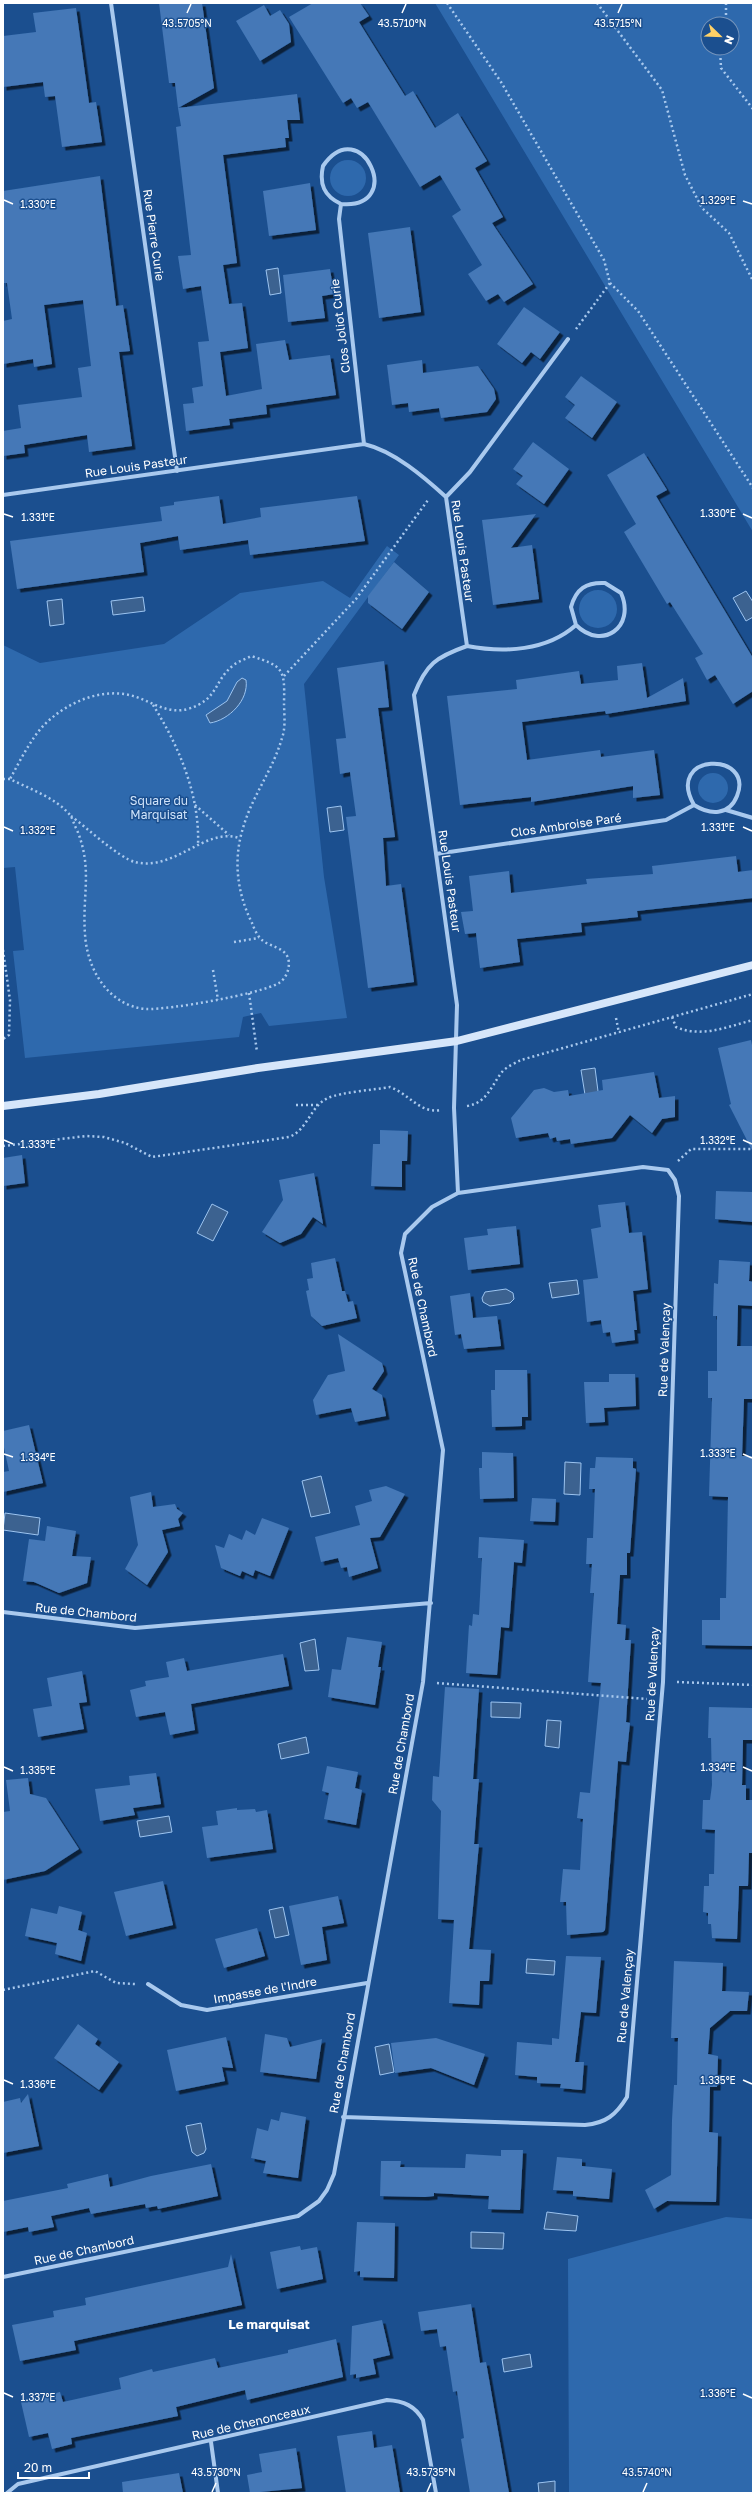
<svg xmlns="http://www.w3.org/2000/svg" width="756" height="2496" viewBox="0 0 756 2496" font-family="'Golos Text',sans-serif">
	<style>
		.green { fill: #2e69ad; fill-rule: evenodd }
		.water { fill: #3c6290; stroke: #9cc4f0 }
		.building { fill: #4478b7; filter: url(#shadow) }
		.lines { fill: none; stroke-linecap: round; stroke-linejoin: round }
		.path { stroke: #a9c9ee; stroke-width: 2.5; stroke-dasharray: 2 3; stroke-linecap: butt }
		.street { stroke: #a9c9ee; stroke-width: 4 }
		.secondary { stroke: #d6e6fa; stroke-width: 8 }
		.ticks { fill: none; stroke: #fff; stroke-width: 1.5 }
		.labels { text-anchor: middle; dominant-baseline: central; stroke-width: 3; stroke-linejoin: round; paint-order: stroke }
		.street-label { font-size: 12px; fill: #fff; stroke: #1b4f8f }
		.park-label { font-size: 12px; fill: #cfe3fa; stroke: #1b4f8f }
		.neighbourhood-label { font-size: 13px; font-weight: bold; fill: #fff; stroke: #1b4f8f }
		.ticks-label { font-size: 10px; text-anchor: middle; fill: #fff; stroke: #1b4f8f; stroke-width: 3; stroke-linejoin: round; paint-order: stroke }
	</style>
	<defs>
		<filter id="shadow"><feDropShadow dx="3.5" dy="3.5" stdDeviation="0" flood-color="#0009"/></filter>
	</defs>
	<rect width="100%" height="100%" fill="#1b4f8f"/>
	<path class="green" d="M435 3H753V532ZM708 24H732V48H708Z
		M330 178a18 18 0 1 1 36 0a18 18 0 1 1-36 0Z
		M387 546 399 555 304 684 324 877 347 1018 269 1026 261 1013 243 1017 239 1037 25 1058 13 951 24 950 15 867 3 868V645L40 663 164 644 240 593 323 581 350 598Z
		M579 609a19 19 0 1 1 38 0a19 19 0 1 1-38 0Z
		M698 788a15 15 0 1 1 30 0a15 15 0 1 1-30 0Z
		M726 2217 753 2219V2493H569L568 2259Z"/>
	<path class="water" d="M278 268 281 293 270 295 266 270Z
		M746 591 753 602V617L746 621 733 598Z
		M143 597 145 611 113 615 111 601Z
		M62 599 64 624 50 626 47 601Z
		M242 678 246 680C249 700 229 720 210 723L206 715 227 701 237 682Z
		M341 806 344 830 330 832 327 808Z
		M595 1068 599 1099 586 1101 581 1070Z
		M212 1204 228 1212 213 1241 197 1233Z
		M577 1280 579 1294 552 1298 549 1283Z
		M506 1289 513 1293 514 1299 510 1303 490 1306 483 1302 482 1298 485 1292Z
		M565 1462 581 1463 580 1495 564 1494Z
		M321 1476 330 1513 311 1517 302 1481Z
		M5 1513 40 1518 38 1535 3 1530Z
		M315 1639 319 1670 305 1671 300 1643Z
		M491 1702 521 1703 520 1718 491 1717Z
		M547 1720 561 1721 559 1748 545 1746Z
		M306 1737 309 1753 281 1759 278 1744Z
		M169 1816 172 1832 140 1837 137 1821Z
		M283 1907 289 1935 275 1938 269 1910Z
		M527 1959 555 1961 554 1975 526 1973Z
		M389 2044 394 2072 380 2075 375 2047Z
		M201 2123 206 2149 204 2153 197 2156 192 2152 186 2126Z
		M547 2212 578 2216 576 2231 544 2229Z
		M471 2232 504 2233 503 2249 471 2248Z
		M530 2354 532 2367 504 2372 502 2359Z
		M555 2481V2493H539L538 2483Z"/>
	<path class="building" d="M159 3H202L214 88 178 108 175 83H169Z
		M313 3H360L369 16 359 22 405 96 413 91 435 128 458 113 487 161 475 168 503 217 492 223 533 284 504 302 498 294 486 301 468 274 482 265 452 216 461 210 440 175 420 187 368 102 357 108 351 98 343 103 289 17Z
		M264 5 270 16 280 10 289 24 291 42 260 61 236 21Z
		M76 8 89 103 96 102 102 142 62 147 55 96 45 97 43 82 3 87V36L36 32 33 13Z
		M297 94 300 120H287L289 138H285L286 147 223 155 237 263 223 265 229 304 242 303 248 348 220 352 226 396 262 389 256 344 285 340 289 360 330 355 336 395 266 405 267 414 229 419 230 425 186 431 183 404 194 403 192 388 203 386 198 342 209 341 201 286 183 289 178 256 191 255 176 127 181 126 178 108Z
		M100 176 116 306 123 305 130 351 119 352 132 446 89 452 87 435 24 445 25 453 3 456V431L21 428 18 405 82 397 78 368 91 366 83 300 44 305 52 364 34 367 33 359 3 364V321L12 319 7 283H3V191Z
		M310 183 316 230 269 236 263 191Z
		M410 227 421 312 379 318 368 233Z
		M330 269 334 294 322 296 325 318 288 322 283 275Z
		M524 307 560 332 540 359 531 352 522 363 497 344Z
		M422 360 423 373 478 366 494 389 496 399 487 412 441 418 439 408 409 412 408 403 392 405 387 365Z
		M581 376 617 402 592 438 565 418 575 405 565 397Z
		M533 442 569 469 544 504 516 484 523 476 513 469Z
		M644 453 667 490 656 496 753 658V691L733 704 715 675 707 680 695 658 703 654 670 602 667 604 624 532 636 524 607 475Z
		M219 496 223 524 261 517 260 508 357 496 365 541 250 555 248 540 180 550 178 536 140 543 144 572 17 589 10 541 162 521 160 507 174 505V502Z
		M536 514 511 548 532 545 539 599 493 605 482 520Z
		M394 562 429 592 402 629 368 603V596Z
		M384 661 389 707 378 708 395 837 383 838 386 886 401 884 414 982 368 988 346 817 356 816 350 772 340 774 336 739 346 738 337 668Z
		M642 663 647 698 683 678 686 701 606 714 605 711 522 722 527 760 600 750 601 757 654 750 660 795 633 798V786L531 802V797L460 805 447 696 517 689 516 680 579 671 581 684 618 680 617 666Z
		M736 856 738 872 753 870V898L637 911 638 917 581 923 582 932 517 939 520 962 480 968 476 933 465 934 461 912 473 911 469 876 509 871 511 893 587 884 586 879 653 874 652 866Z
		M751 1040 753 1050V1152L729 1105 731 1104 718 1048Z
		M654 1072 659 1098 675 1096V1117L662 1119 652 1133 630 1115 612 1138 571 1144 570 1139 557 1141 556 1137 550 1139 548 1133 516 1138 511 1118 534 1090 544 1088 554 1092 568 1090 569 1096 603 1090 602 1080Z
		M380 1130 408 1131 407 1161H402V1187L371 1186 373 1144H380Z
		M22 1155 25 1183 3 1186V1158Z
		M314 1173 323 1224 313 1217 301 1234 280 1243 262 1232 283 1200 279 1180Z
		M716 1191 753 1192V1222L715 1219Z
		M625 1202 629 1233 642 1232 648 1289 633 1291 637 1330H634L635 1340 612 1343 610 1332 603 1333 601 1320 587 1322 583 1280 598 1278 591 1229 601 1227 598 1205Z
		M516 1226 520 1264 468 1270 464 1238 488 1235 487 1229Z
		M335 1258 342 1291H345L348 1302 353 1301 357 1318 322 1326 311 1316 306 1291 309 1290 307 1279 313 1278 311 1263Z
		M719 1260 750 1262 749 1281 753 1282V1306L738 1305 737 1346H753V1399H744L742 1456H753V1646L702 1645V1620H720V1598H726L728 1497 709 1496 712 1398H708V1371H717V1316H713L714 1283 718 1284Z
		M470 1293 473 1318 497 1316 501 1346 464 1349 461 1334 455 1335 450 1296Z
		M338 1334 382 1363 384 1371 372 1389 382 1395 386 1416 355 1422 351 1408 316 1415 313 1400 328 1375 345 1371Z
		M495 1370H527L528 1417H522V1426L492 1427 491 1390H495Z
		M609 1374H635L636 1406 604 1408 605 1422 586 1423 584 1382H609Z
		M29 1425 43 1483 3 1492V1472L9 1471 3 1443V1431Z
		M482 1452 513 1453 514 1498 480 1499 479 1468H482Z
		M596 1457 633 1458V1468L636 1469 630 1553H627V1575H620L617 1624 626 1625 625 1640H631L626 1722 630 1723 626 1762 618 1761 605 1930 603 1932 567 1935 566 1902H560L563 1869 580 1870 583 1819 577 1818 580 1792 590 1793 601 1683 588 1682 594 1593H590L592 1564H586L587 1538H593L595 1489H589L590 1468H595Z
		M386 1486 405 1494 380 1537 370 1538 378 1568 349 1577 347 1567 341 1568 338 1558 321 1562 315 1537 360 1525 355 1506 372 1501 369 1490Z
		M151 1492 153 1507 175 1504 177 1509 183 1513 178 1519 180 1526 162 1530 168 1552 147 1585 125 1569 138 1545 130 1497Z
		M532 1498 556 1499 555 1522 530 1521Z
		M262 1518 289 1528 270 1576 255 1570 253 1576 242 1571 240 1576 221 1568 215 1545 224 1548 229 1534 242 1540 246 1530 255 1535Z
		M47 1526 76 1531 72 1556 91 1557 87 1583 59 1593 34 1582 23 1581 29 1539 45 1541Z
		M479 1537 524 1540 522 1563 514 1562 509 1628 501 1627 497 1675 466 1673 469 1625 472 1626 473 1614 479 1615 482 1558H478Z
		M347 1637 382 1642 378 1667H381L375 1705 328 1697 332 1669 341 1670Z
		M283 1654 289 1686 191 1704 195 1730 170 1735 165 1712 136 1717 130 1690 146 1686 145 1681 169 1677 166 1662 184 1658 187 1671Z
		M82 1671 87 1702 79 1703 84 1729 38 1737 33 1709 52 1706 47 1678Z
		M445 1687 479 1689 473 1779H479L474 1844H479L469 1949 491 1950 489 1981H480L479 2005 449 2003 454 1920 438 1919 441 1811 432 1800 433 1776 439 1777Z
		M709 1707 753 1708V1740H743L742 1785H746V1800H753V1853H749L748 1886H739L737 1939 712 1938 711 1924H708V1913L703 1912 704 1886H709V1874H714L715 1830 702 1829 703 1800H710L712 1785 711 1738H708Z
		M327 1766 358 1772 355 1788 362 1790 356 1825 324 1819 329 1793 322 1791Z
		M156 1773 161 1804 133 1808 135 1815 100 1821 95 1789 130 1785 129 1776Z
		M28 1778 30 1794 46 1798 79 1849 45 1871 3 1880V1812L10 1811 6 1780Z
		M237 1808V1810L255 1809 256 1812 267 1810 273 1849 207 1858 202 1827 218 1825 216 1811Z
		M163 1881 173 1925 126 1936 114 1892Z
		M338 1896 344 1923 322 1927 327 1960 301 1965 289 1906Z
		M59 1906 82 1912 78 1930 87 1933 81 1961 55 1954 57 1943 25 1936 31 1908 57 1914Z
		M257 1928 265 1956 224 1968 215 1939Z
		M566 1956 601 1957 596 2013 581 2012 575 2062H584L582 2090 560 2088 561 2084 537 2083V2077L515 2075 517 2042 552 2045V2038L559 2039Z
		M674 1961 723 1963 722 1991 749 1992 747 2011H730L710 2028 708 2054 718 2056 717 2087H710L709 2132 718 2133 716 2202 667 2201 654 2209 645 2190 671 2175 672 2120 674 2085H677L678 2038H671Z
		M78 2024 98 2039 95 2044 119 2062 99 2090 54 2058Z
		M265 2034 287 2038 290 2047 322 2039 316 2079 260 2072Z
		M226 2037 233 2068 222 2067 225 2081 176 2091 167 2050Z
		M436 2038 485 2054 474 2085 431 2068 395 2073 391 2043Z
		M28 2094 39 2146 3 2153V2102L20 2098 21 2103Z
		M281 2112 306 2117 298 2178 263 2173 266 2161 251 2158 257 2128 268 2131 271 2119 279 2121Z
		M501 2150H523L520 2210 488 2209 489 2196 434 2193V2196L425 2197 380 2196 381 2161H401L400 2167 465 2168 466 2154 501 2156Z
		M557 2157 582 2159V2166L612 2169 609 2199 573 2196V2191L553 2190Z
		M211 2164 218 2196 158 2209 157 2206 146 2208 145 2204 91 2214 89 2208 51 2216 54 2227 29 2232 28 2227 3 2232V2201L68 2188 67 2184 108 2174 110 2187 151 2176Z
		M357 2222 395 2223 394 2278 360 2277V2271L354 2272Z
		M300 2246 301 2250 317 2247 323 2279 277 2289 270 2252Z
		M231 2254 242 2305 74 2341 76 2350 20 2361 12 2325 54 2317 53 2311 86 2305 85 2298 228 2267Z
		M471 2304 480 2363 486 2362 509 2493H470L461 2439 464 2438 457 2391 453 2392 446 2346 440 2347 437 2329 421 2331 418 2312Z
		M382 2320 390 2355 373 2359 376 2374 356 2378V2374L350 2375 352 2326Z
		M336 2339 343 2377 247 2400 245 2390 176 2407 178 2416 71 2438 72 2444 52 2449 48 2433 29 2437 21 2402 60 2392 63 2402 121 2389 119 2378 152 2369 153 2372 215 2358 218 2368 288 2353V2350Z
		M372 2431 374 2448 392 2445 400 2493H346L337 2436Z
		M296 2448 302 2488 250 2493 247 2475 262 2472 259 2454Z
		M179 2473 183 2493H123L122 2482Z"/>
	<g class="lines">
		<path class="path" d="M447 3 501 82 604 260 610 283 638 311 753 488
			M597 3 662 90 685 175 702 208 729 233 753 281
			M726 3V24
			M720 48 721 68 753 109
			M576 329 610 283
			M284 676 356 599 428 500
			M153 705C179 746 200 796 198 845
			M3 779H10C30 789 56 798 70 815 73 819 74 825 77 830 93 869 82 895 85 934 87 970 109 1006 146 1009 169 1010 260 994 279 983 286 979 291 967 288 958 284 947 270 947 262 940 257 936 254 928 252 923 237 893 233 860 243 828 252 796 273 770 282 738 286 727 284 713 284 702 285 669 283 666 251 656 246 659 239 661 235 664 213 680 220 699 188 709 169 714 155 704 139 698 106 685 68 701 44 725 30 740 20 761 10 779
			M195 805 229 835
			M71 816C86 827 119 858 135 862 174 872 205 827 239 838
			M234 942 259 938
			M3 950 10 1000 9 1035 3 1039
			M213 970 218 1000
			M249 993 257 1052
			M672 1017 676 1027C701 1038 727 1027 753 1020
			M616 1018 619 1033
			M296 1105H318
			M467 1106C487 1103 491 1086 502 1072 506 1067 515 1063 521 1060L753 994
			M3 1146 86 1136 104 1137 125 1143 152 1157 289 1137C308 1130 310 1106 328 1098 342 1092 373 1090 390 1087 408 1093 420 1114 440 1110
			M678 1161 691 1149H753
			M677 1682 753 1685
			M437 1683 647 1699
			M3 1990 95 1971 116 1983 135 1984"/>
		<path class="street" d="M111 3 177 471
			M341 204C324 196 319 184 323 166 361 111 407 210 341 204L339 219 364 444
			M3 495 364 444C394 451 424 477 446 497L467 646C436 657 426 664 414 695L457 1005 454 1108 458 1193
			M446 497 470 472 568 339
			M467 646C504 653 547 651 576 625 602 651 636 627 621 593L605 583C586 582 576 589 571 607L576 625
			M726 810 753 818
			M436 854 666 820 694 805C710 815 729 816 737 796 755 751 664 752 694 805
			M3 1612 135 1628 431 1603
			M148 1984 181 2005 207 2010 367 1983
			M3 2277 298 2216 319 2201 327 2190 334 2174 423 1682 443 1450 401 1253 405 1234 432 1207 458 1193 643 1167 668 1170 675 1180 679 1196 663 1682 627 2097C616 2115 606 2123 585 2125L343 2117
			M211 2442 218 2493
			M7 2493 18 2484 387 2400C404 2401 415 2406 423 2420L436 2493"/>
		<path class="secondary" d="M3 1106 99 1094 258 1068 457 1041 753 965"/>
	</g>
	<path class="ticks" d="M187 13 191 4M402 13 406 4M618 13 622 4M4 200 13 204M743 201 752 204M4 514 13 517M743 514 752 518M4 827 13 831M743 827 752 831M4 1140 13 1144M743 1140 752 1144M4 1454 13 1457M743 1454 752 1458M4 1767 13 1771M743 1767 752 1771M4 2080 13 2084M743 2080 752 2084M4 2393 13 2397M743 2394 752 2398M212 2492 216 2483M427 2492 431 2483M643 2492 647 2483"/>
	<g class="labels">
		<g class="street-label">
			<text transform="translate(154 235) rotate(82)">Rue Pierre Curie</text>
			<text transform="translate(340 326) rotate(-97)">Clos Joliot Curie</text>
			<text transform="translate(136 466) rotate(-8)">Rue Louis Pasteur</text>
			<text transform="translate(463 551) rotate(82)">Rue Louis Pasteur</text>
			<text transform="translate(566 825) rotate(-8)">Clos Ambroise Paré</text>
			<text transform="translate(450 881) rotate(82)">Rue Louis Pasteur</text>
			<text transform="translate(423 1307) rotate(78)">Rue de Chambord</text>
			<text transform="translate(664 1350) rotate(-88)">Rue de Valençay</text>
			<text transform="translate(86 1612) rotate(6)">Rue de Chambord</text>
			<text transform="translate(652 1674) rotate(-87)">Rue de Valençay</text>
			<text transform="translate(401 1744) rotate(-80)">Rue de Chambord</text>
			<text transform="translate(265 1990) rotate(-10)">Impasse de l'Indre</text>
			<text transform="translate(625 1996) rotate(-85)">Rue de Valençay</text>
			<text transform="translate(342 2063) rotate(-80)">Rue de Chambord</text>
			<text transform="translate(84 2250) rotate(-12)">Rue de Chambord</text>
			<text transform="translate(251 2422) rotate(-13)">Rue de Chenonceaux</text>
		</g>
		<g class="park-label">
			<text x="159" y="800">Square du<tspan x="159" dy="14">Marquisat</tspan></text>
		</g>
		<g class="neighbourhood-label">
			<text x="269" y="2324">Le marquisat</text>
		</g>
	</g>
	<g class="ticks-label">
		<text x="187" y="27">43.5705°N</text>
		<text x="402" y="27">43.5710°N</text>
		<text x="618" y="27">43.5715°N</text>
		<text x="718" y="204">1.329°E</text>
		<text x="38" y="208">1.330°E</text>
		<text x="718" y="517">1.330°E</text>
		<text x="38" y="521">1.331°E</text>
		<text x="718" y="831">1.331°E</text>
		<text x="38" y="834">1.332°E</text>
		<text x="718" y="1144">1.332°E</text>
		<text x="38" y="1148">1.333°E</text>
		<text x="718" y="1457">1.333°E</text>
		<text x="38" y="1461">1.334°E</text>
		<text x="718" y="1771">1.334°E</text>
		<text x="38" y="1774">1.335°E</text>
		<text x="718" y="2084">1.335°E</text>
		<text x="38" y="2088">1.336°E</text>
		<text x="718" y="2397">1.336°E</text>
		<text x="38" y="2401">1.337°E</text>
		<text x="216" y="2476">43.5730°N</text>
		<text x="431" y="2476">43.5735°N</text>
		<text x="647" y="2476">43.5740°N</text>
	</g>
	<rect width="756" height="2496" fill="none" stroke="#ffffff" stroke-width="8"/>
	<g transform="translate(720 36) rotate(113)"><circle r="19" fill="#1b4f8f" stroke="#7695bc"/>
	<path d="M0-3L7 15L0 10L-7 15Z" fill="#ffd166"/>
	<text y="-6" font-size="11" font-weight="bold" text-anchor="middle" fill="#ffffff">N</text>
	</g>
	<path d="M18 2472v6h71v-6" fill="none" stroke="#ffffff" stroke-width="2"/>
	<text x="24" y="2472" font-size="12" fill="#ffffff" stroke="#1b4f8f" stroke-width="3" paint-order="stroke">20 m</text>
</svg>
